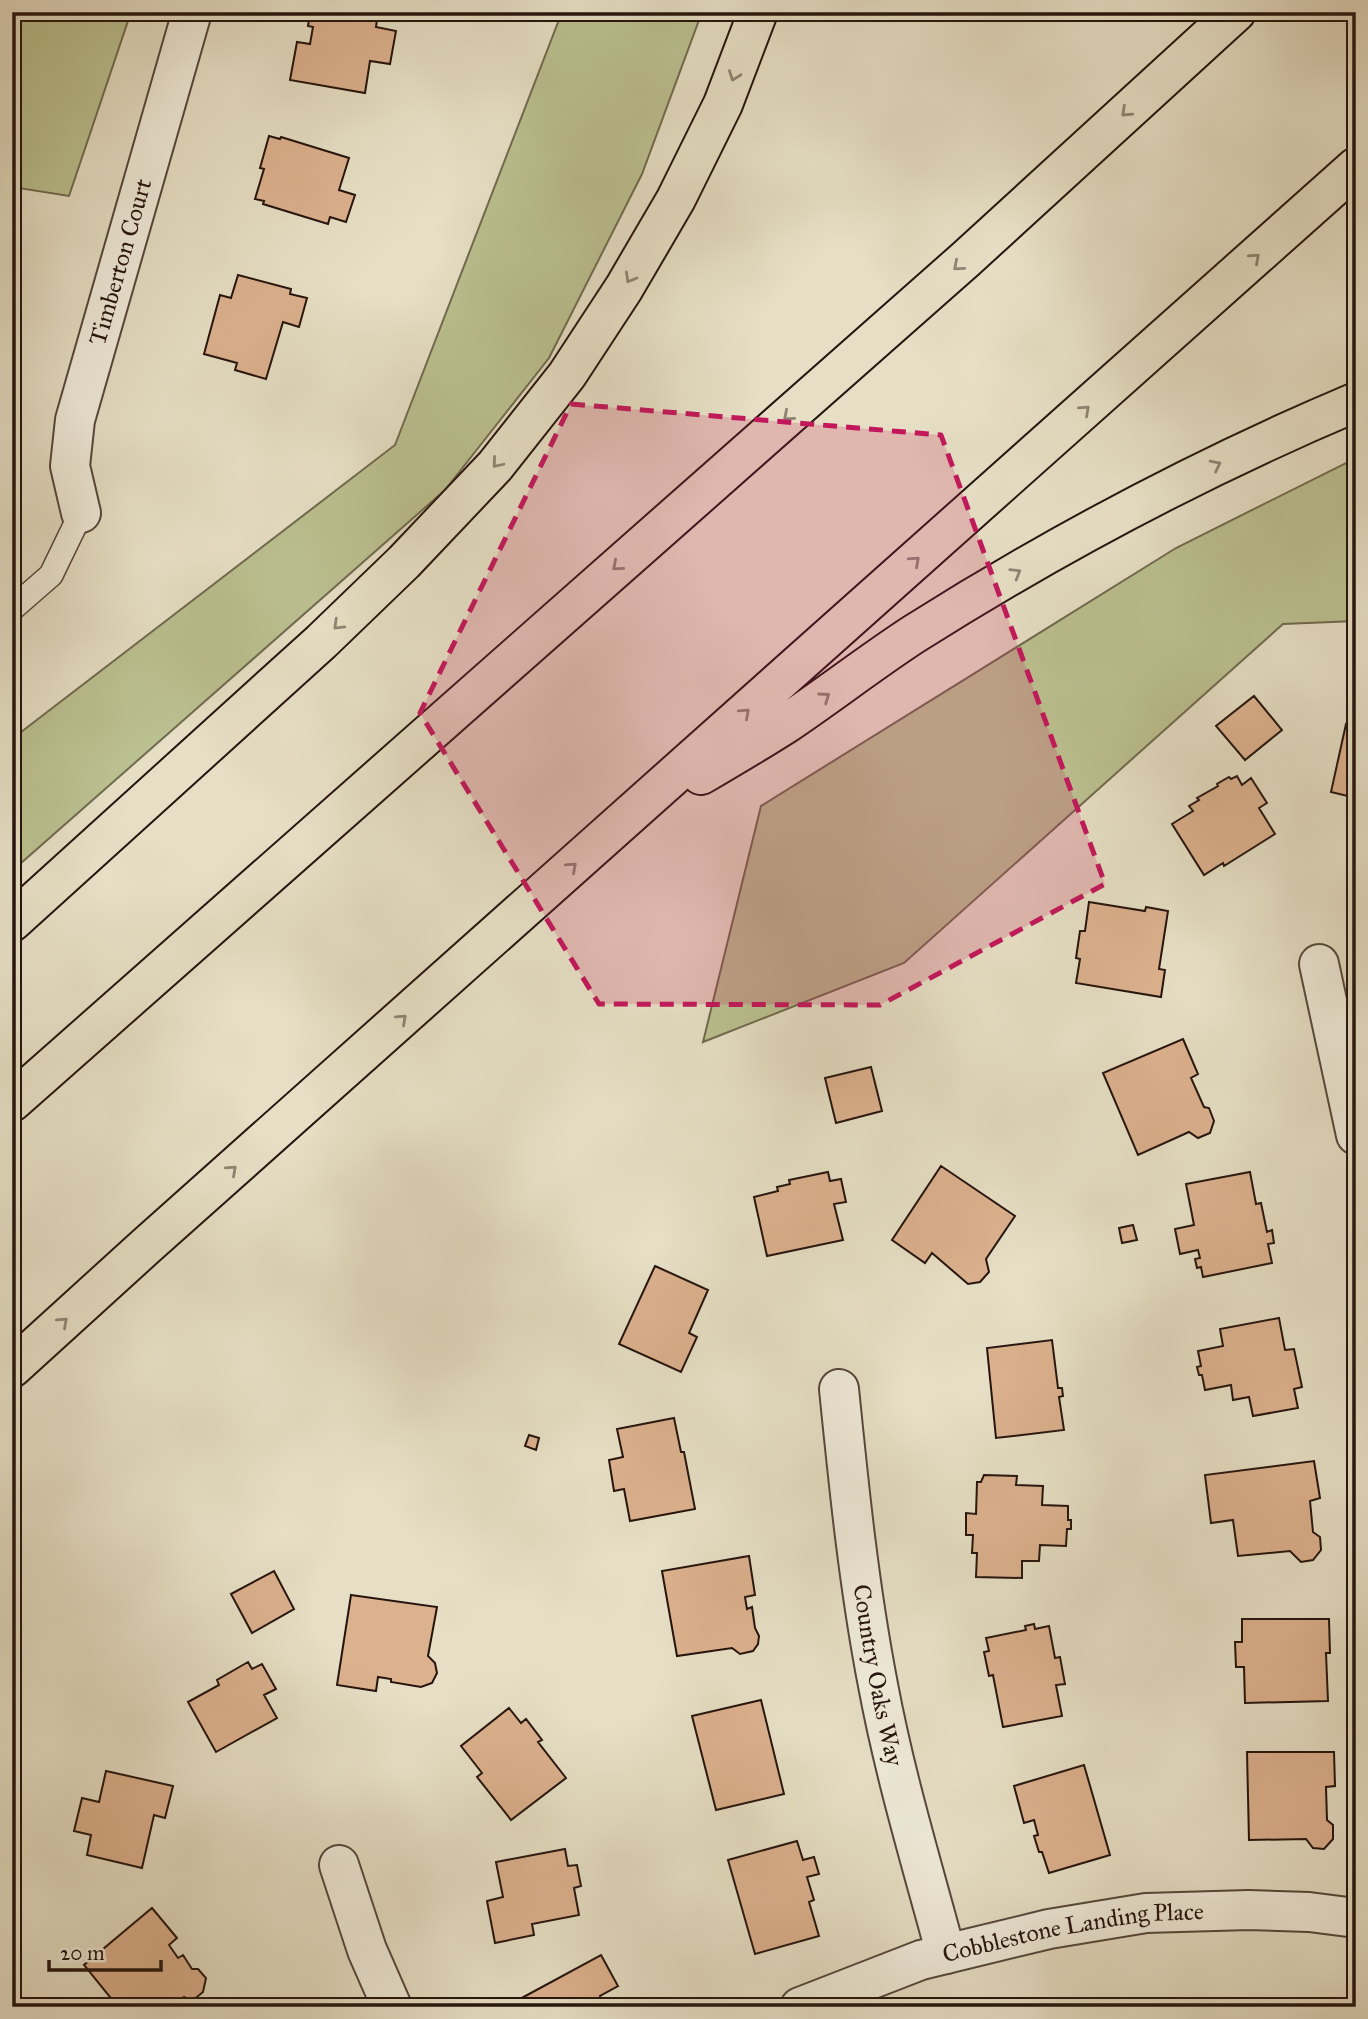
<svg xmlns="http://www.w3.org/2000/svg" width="1368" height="2019" viewBox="0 0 1368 2019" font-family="'IM FELL Great Primer',serif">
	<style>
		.green { fill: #bbc090; stroke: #706a4f; stroke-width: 2 }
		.building { fill: #dcb18e; stroke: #25140e; stroke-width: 2 }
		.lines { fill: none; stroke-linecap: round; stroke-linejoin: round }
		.lane-casing { stroke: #55473c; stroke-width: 26 }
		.street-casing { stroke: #55473c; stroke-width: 42 }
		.highway-casing { stroke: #25140e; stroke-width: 42 }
		.lane { stroke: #efead9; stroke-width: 23 }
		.street { stroke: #efead9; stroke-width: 38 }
		.highway { stroke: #e6dfc5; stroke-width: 38 }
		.oneway { stroke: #8f8473 }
		.marked { fill: #c2185b; fill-opacity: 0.2; stroke: #c2185b; stroke-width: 5; stroke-dasharray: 14 9; stroke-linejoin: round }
		.labels { text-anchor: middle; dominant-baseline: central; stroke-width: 6; stroke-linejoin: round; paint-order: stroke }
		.street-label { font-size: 24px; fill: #25140e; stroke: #efead9 }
	</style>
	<rect width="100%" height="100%" fill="#e6dfc5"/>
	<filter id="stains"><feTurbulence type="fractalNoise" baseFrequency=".00286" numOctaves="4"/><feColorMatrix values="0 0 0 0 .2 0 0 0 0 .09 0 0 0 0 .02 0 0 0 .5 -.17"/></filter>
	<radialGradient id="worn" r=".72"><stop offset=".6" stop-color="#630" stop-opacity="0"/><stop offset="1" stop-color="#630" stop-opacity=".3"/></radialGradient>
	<path class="green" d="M12 12H131L69 196 12 187Z
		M562 12H702L642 174 549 358 445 490 12 871V739L395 445Z
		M1356 458V621L1283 624 904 963 703 1042 761 806 1176 548Z"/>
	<path class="building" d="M310 12H378L376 27 396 31 390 64 370 61 365 93 290 80 297 42 310 44 313 27 308 26Z
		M269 136 280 139 281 137 349 158 339 190 355 195 346 222 330 217 328 224 263 204 264 201 255 199 264 169 260 168Z
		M238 275 291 289 290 294 307 298 299 327 283 322 266 379 235 370 237 363 204 354 220 295 231 298Z
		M1254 696 1282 730 1245 760 1216 726Z
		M1346 724 1356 726V798L1331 792Z
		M1237 776 1242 785 1251 778 1267 803 1259 808 1275 834 1224 866 1223 863 1204 875 1172 824 1193 811 1189 806 1199 800 1197 798 1218 786 1217 784 1229 777 1231 779Z
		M1089 902 1145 911 1146 907 1168 911 1159 969 1165 970 1161 997 1076 983 1080 959 1076 958 1080 931H1085Z
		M1183 1039 1198 1074 1191 1078 1204 1107 1209 1108 1214 1121 1210 1133 1198 1138 1189 1132 1138 1155 1103 1073Z
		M871 1067 882 1111 836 1123 825 1078Z
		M941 1166 1015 1216 986 1259 989 1272 980 1282 968 1284 932 1253 925 1263 892 1240Z
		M828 1172 830 1181 841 1179 846 1202 834 1204 843 1240 767 1256 754 1197 778 1191 777 1187 790 1184 789 1180Z
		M1250 1172 1256 1204 1261 1203 1267 1232 1272 1230 1274 1243 1268 1244 1272 1263 1203 1277 1201 1267 1197 1268 1195 1259 1200 1258 1198 1250 1180 1254 1175 1229 1194 1225 1186 1184Z
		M1133 1225 1137 1240 1122 1243 1119 1228Z
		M655 1266 708 1290 689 1333 697 1337 681 1372 619 1344Z
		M1279 1318 1285 1350 1294 1349 1302 1387 1294 1389 1298 1408 1253 1416 1249 1397 1233 1400 1231 1385 1205 1390 1202 1375H1199L1197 1367 1201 1366 1198 1351 1223 1346 1220 1329Z
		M1052 1340 1058 1388H1062L1063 1396 1059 1397 1064 1430 996 1438 987 1348Z
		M674 1418 681 1452H684L695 1509 630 1521 624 1489 614 1491 609 1460 623 1457 617 1429Z
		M529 1435 539 1438 536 1450 525 1446Z
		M1314 1461 1320 1498 1310 1501 1313 1532 1320 1537 1321 1550 1313 1560 1301 1562 1290 1551 1238 1556 1233 1520 1211 1523 1205 1475Z
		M984 1475 1017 1476 1016 1485 1043 1486 1042 1505 1068 1506V1520H1071V1529H1067L1066 1546 1040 1545 1039 1561H1022V1578L976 1577 977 1553H972L973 1535H966V1513L976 1514 977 1482H981Z
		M749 1556 755 1595 745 1597 747 1609 752 1607 755 1628 759 1636 758 1644 753 1651 740 1654 732 1648 677 1656 662 1571Z
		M274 1571 294 1609 252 1633 231 1594Z
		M351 1595 437 1607 428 1656 435 1663 437 1673 432 1683 421 1687 391 1682V1679L378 1677 376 1691 337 1685Z
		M1242 1619H1329L1330 1653H1326L1328 1701 1245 1703 1244 1667H1236L1235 1642H1242Z
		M1034 1624 1035 1629 1049 1626 1055 1658 1060 1657 1065 1684 1056 1685 1062 1716 1003 1727 993 1675 989 1676 984 1652 989 1651 986 1638 1026 1630 1025 1626Z
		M248 1662 252 1669 262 1664 276 1689 264 1695 277 1718 216 1752 188 1702 219 1685 217 1680Z
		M761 1700 784 1794 716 1810 692 1716Z
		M509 1708 521 1723 526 1719 542 1740 538 1742 566 1778 511 1820 477 1777 482 1773 461 1746Z
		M1247 1752H1334L1335 1786 1326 1787 1327 1820 1333 1825V1839L1324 1849 1313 1848 1306 1839 1249 1840Z
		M1084 1765 1110 1855 1049 1873 1042 1852H1039L1034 1836 1038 1835 1034 1820 1024 1823 1014 1786Z
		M106 1771 173 1786 165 1818 154 1815 142 1868 87 1855 91 1835 74 1831 82 1798 99 1802Z
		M797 1841 803 1860 814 1857 819 1874 807 1877 814 1900 809 1902 819 1936 755 1954 728 1860Z
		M565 1849 568 1866 577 1865 581 1886 574 1888 579 1915 532 1924 534 1935 495 1943 487 1901 503 1897 496 1862Z
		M152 1908 177 1938 169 1945 178 1958 183 1955 192 1969H198L206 1978 203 1992 192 2001 184 1997 171 2007H118L84 1965Z
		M601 1955 618 1986 600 1996 605 2007H522L518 2000Z"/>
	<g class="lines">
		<defs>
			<path id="lane" d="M12 609 51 575 81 513"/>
			<g id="street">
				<path id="s1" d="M81 513 70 466 75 420 192 12"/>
				<path d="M1319 964 1356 1135"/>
				<path id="s2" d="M839 1389C849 1488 859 1587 878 1685 895 1776 922 1865 946 1954"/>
				<path d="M339 1865 367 1950 392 2007"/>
				<path id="s3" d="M800 2007 921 1960 1049 1929 1146 1913 1249 1910 1309 1912 1356 1918"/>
			</g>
			<path id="highway" d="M701 775C730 758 759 741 787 723 830 694 871 662 914 634 1055 545 1202 467 1356 402
				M12 922 321 642 404 562 495 466 567 375 624 288 676 199 723 104 758 12
				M12 1102 966 259 1236 12
				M12 1368 145 1247 1356 167"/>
		</defs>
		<use href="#lane" class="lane-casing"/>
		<use href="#street" class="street-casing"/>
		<use href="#highway" class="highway-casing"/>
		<use href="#lane" class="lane"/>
		<use href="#street" class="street"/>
		<use href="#highway" class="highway"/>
	</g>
	<defs><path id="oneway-chevron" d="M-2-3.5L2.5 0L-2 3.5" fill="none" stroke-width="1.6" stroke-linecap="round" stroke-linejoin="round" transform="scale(1.75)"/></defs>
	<g class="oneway">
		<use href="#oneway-chevron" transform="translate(734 76) rotate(110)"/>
		<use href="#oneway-chevron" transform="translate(1126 112) rotate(137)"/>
		<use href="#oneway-chevron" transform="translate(1255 258) rotate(-42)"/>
		<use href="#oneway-chevron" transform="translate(958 266) rotate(139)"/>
		<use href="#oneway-chevron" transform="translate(630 278) rotate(120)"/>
		<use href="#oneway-chevron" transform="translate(1085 410) rotate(-42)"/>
		<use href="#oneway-chevron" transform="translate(788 416) rotate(139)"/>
		<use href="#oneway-chevron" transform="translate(497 463) rotate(130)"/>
		<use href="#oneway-chevron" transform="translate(1216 465) rotate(-26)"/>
		<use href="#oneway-chevron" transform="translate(915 561) rotate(-42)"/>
		<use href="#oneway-chevron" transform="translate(617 566) rotate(139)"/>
		<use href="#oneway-chevron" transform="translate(1016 573) rotate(-31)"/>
		<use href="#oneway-chevron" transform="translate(338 625) rotate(136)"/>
		<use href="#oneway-chevron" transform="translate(825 697) rotate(-35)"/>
		<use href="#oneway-chevron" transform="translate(745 713) rotate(-42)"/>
		<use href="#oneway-chevron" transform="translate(572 867) rotate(-42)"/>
		<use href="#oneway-chevron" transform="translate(402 1019) rotate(-42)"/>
		<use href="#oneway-chevron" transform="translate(232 1170) rotate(-42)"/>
		<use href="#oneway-chevron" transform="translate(63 1322) rotate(-42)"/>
	</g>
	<path class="marked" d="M571 404 941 435 1105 884 880 1005 599 1004 420 713Z"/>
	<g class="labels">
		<g class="street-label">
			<text stroke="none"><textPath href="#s1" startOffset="259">Timberton Court</textPath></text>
			<text stroke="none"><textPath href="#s2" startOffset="289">Country Oaks Way</textPath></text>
			<text stroke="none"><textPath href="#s3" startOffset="285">Cobblestone Landing Place</textPath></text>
		</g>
	</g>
	<rect width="1368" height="2019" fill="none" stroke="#e6dfc5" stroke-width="42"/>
	<rect x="14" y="14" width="1340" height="1991" fill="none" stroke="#25140e" stroke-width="3.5"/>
	<rect x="21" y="21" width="1326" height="1977" fill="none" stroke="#25140e" stroke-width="2"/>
	<path d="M49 1960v10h112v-10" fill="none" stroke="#25140e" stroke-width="3.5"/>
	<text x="60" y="1960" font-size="21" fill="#25140e" stroke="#efead9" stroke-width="5" paint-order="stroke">20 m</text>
	<rect width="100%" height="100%" filter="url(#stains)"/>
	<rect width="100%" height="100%" fill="url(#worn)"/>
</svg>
